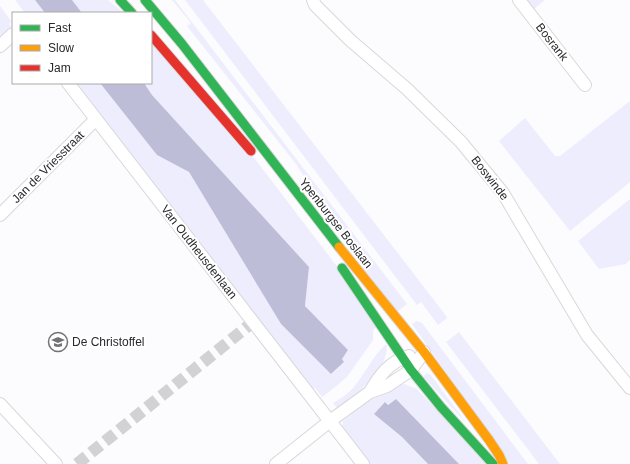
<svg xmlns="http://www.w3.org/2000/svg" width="630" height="464" viewBox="0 0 630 464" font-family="Arial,sans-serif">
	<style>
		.green { fill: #ededfe }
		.water { fill: #bebdd7 }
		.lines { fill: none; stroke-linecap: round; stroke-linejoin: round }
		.street-tunnel { stroke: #d2d2d4; stroke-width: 12; stroke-dasharray: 12 6; stroke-linecap: butt }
		.street-casing { stroke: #d8d8d9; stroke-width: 14 }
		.fast-casing { stroke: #d8d8d9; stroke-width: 11 }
		.slow-casing { stroke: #d8d8d9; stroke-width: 11 }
		.jam-casing { stroke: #d8d8d9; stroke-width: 11 }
		.street { stroke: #fff; stroke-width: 12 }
		.fast { stroke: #30b455; stroke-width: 9 }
		.slow { stroke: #ff9f0a; stroke-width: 9 }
		.jam { stroke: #e5322d; stroke-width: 9 }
		.labels { text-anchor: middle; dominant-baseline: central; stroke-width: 4; stroke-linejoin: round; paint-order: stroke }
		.street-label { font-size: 12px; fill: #29292b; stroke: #fff }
		.poi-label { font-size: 12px; fill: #29292b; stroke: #fff; text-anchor: start }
	</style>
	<rect width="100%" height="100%" fill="#fcfcfe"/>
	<path class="green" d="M15 0H35L45 13H25Z
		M72 0H108L124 13H82Z
		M172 0H175L407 304 397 312 369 277 296 164 187 26 191 23Z
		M185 0H203L447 317V318L438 325 421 302 417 305Z
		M525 0H545L533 10Z
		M0 6 9 18 11 22 9 24 11 27 0 39Z
		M151 39 255 159 342 273 377 327 373 330V340L347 377 334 388 322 397 315 388 311 390 74 83H100L157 155 189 172 281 324 332 374 344 362 342 359 348 350 305 306 309 267 152 95 144 83H151Z
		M630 101V182L570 231 499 141 525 118 555 156H560Z
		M630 199V260L626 264 599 269 578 241Z
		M417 321 422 323 528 464H510L412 324Z
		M459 332 560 464H539L446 342Z
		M385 345H387C387 373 357 393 337 408L333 403C340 399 348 394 353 388 365 374 372 357 385 345Z
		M427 373 430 374 467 424 423 376Z
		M404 384 417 389 487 464H459L396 399 387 405 385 403 374 414 402 437 428 464H368L342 428 343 421 365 404 391 388Z"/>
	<path class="water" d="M35 0H72L82 13H45Z
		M100 83H144L152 95 309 267 305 306 348 350 342 359 344 362 331 374 281 324 189 172 157 155Z
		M396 399 459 464H428L402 437 374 414 385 402 388 405Z"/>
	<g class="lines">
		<path class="street-tunnel" d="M77 464 253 322"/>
		<defs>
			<path id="street" d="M313 0 315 5 350 40 407 89 461 142 503 193 587 335 630 388
				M519 0 585 85
				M0 46 13 34
				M68 83 363 464
				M0 215 96 119
				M370 392C379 376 390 361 409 356
				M0 404 56 464
				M276 464 330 421 370 392 387 386 411 370 424 352"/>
			<path id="fast" d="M120 0 132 13
				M145 0 182 44 339 247
				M342 268 411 370 441 407 493 464"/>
			<path id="slow" d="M339 247 424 352 489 440 499 455 503 464"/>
			<path id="jam" d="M151 35 251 151"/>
		</defs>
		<use href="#street" class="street-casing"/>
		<use href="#fast" class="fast-casing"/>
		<use href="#slow" class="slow-casing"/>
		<use href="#jam" class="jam-casing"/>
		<use href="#street" class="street"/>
		<use href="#fast" class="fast"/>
		<use href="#slow" class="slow"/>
		<use href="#jam" class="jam"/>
	</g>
	<defs>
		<symbol id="school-ring" viewBox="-11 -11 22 22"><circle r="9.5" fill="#fff" stroke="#737375" stroke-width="1.5"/><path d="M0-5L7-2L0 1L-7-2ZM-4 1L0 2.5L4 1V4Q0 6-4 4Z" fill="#737375"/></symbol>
	</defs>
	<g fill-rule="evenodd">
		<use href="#school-ring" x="47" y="331" width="22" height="22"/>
	</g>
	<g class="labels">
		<g class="street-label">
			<text transform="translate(552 42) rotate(52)">Bosrank</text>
			<text transform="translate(48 167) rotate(-45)">Jan de Vriesstraat</text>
			<text transform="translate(490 178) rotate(52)">Boswinde</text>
			<text transform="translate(336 223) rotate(52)">Ypenburgse Boslaan</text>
			<text transform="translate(199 252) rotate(52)">Van Oudheusdenlaan</text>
		</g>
		<g class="poi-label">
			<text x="72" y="342">De Christoffel</text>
		</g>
	</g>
	<rect x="12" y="12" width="140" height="72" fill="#ffffff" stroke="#a9a9aa"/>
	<rect x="20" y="25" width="20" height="6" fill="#30b455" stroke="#a9a9aa"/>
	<text x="48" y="32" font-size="12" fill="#29292b">Fast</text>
	<rect x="20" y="45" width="20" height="6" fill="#ff9f0a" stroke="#a9a9aa"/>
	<text x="48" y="52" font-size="12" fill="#29292b">Slow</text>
	<rect x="20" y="65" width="20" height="6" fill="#e5322d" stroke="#a9a9aa"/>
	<text x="48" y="72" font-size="12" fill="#29292b">Jam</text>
</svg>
